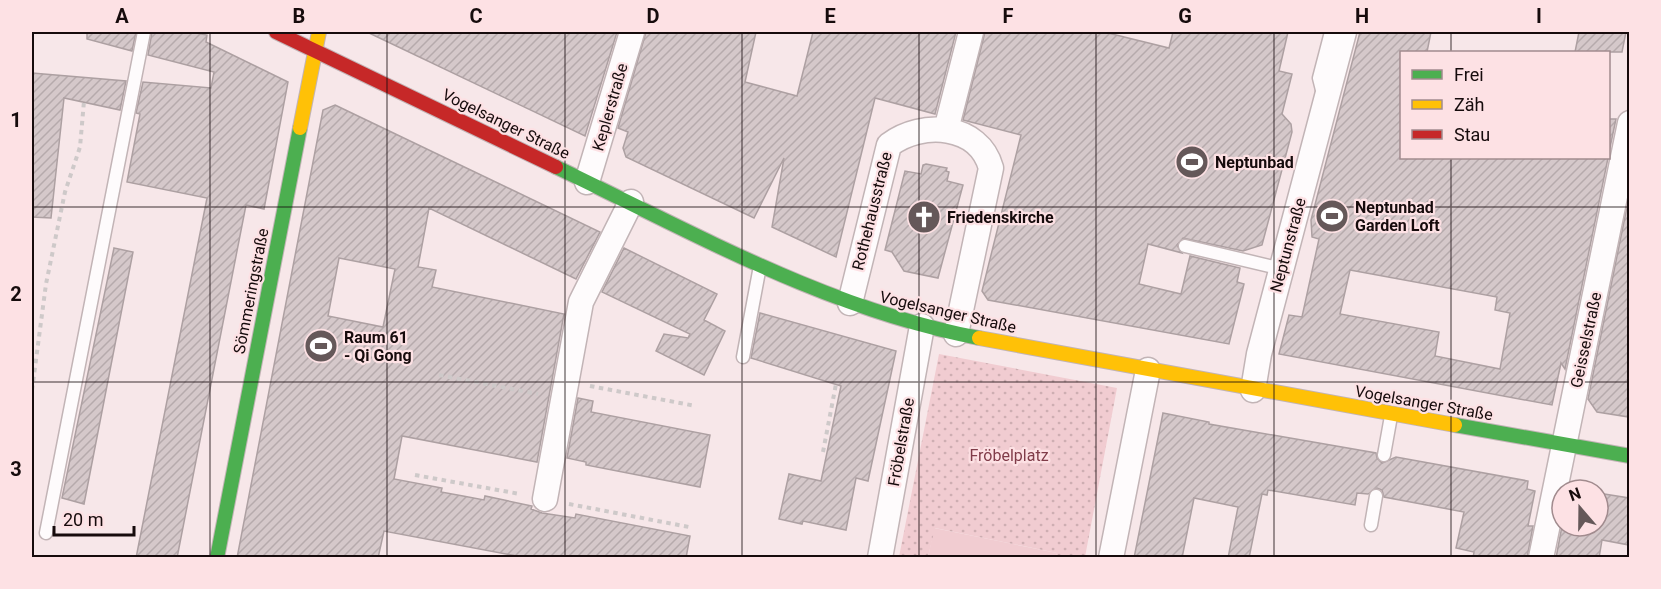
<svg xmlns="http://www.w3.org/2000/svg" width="1661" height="589" viewBox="0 0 1661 589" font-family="Roboto,sans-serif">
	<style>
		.grass { fill: #f1ccd1 }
		.park { fill: url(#park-dots) }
		.building { fill: url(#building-hatch); stroke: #ada0a2; stroke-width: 1.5; fill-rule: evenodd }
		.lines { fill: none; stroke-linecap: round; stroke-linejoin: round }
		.lane-casing { stroke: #c2b4b6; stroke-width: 15 }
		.street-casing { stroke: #c2b4b6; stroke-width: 27 }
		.fast-casing { stroke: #c2b4b6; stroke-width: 16 }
		.slow-casing { stroke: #c2b4b6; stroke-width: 16 }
		.jam-casing { stroke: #c2b4b6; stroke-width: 16 }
		.path { stroke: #cec9c9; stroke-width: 4; stroke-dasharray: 4.5 4.5; stroke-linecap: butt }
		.lane { stroke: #fefbfc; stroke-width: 12 }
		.street { stroke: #fefbfc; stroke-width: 24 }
		.fast { stroke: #4caf50; stroke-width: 14 }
		.slow { stroke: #ffc107; stroke-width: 14 }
		.jam { stroke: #c62828; stroke-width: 14 }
		.grid { fill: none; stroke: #160b0c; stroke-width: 1.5; stroke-opacity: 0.55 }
		.labels { text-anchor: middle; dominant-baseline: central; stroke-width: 4.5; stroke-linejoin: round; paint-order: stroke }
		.street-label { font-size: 16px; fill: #160b0c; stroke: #fde1e4 }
		.poi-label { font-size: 16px; font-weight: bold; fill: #160b0c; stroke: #fde1e4; text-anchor: start }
		.park-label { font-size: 16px; fill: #803c49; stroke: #fde1e4 }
		.neatline { fill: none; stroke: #160b0c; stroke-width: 2 }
		.grid-label { font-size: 20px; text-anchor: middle; font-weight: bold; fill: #160b0c }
	</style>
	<defs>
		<pattern id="park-dots" width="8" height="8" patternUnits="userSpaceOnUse" patternTransform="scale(1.5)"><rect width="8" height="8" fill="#f1ccd1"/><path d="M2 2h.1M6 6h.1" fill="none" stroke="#ceaeb2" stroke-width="1.8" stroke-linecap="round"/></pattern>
		<pattern id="building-hatch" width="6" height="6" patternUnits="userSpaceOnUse" patternTransform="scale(1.5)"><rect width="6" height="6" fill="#d5c8ca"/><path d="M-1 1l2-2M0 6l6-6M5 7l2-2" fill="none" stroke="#b6aaac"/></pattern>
	</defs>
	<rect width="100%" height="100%" fill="#f7e7e9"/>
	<path class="grass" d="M934 528 1057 553 1056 558H928Z"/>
	<path class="park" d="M939 354 1117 388 1085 557H1056L1057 553 935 528 928 557H899Z"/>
	<path class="building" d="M87 32H136L132 51 87 39Z
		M152 32H190L207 35 206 42 288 82 264 209 246 205 177 558H136L207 198 127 182 140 114 136 113 143 82 211 88 214 72 148 55Z
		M367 32H617L585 136Z
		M646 32H756L745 82 797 96 813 32H956L935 114 875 98 836 257 772 227 784 158 754 218 626 157 623 148 628 132 618 128Z
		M985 32H1104L1169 48 1173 32H1288L1279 71 1292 74 1282 114 1291 124 1292 132 1262 245 1243 251 1183 238 1177 245 1182 253 1148 244 1139 284 1181 294 1190 256 1240 268 1237 282 1244 284 1229 344 988 300 982 291 1021 135 963 120Z
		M1360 32H1431L1427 52H1401V158H1608L1565 369 1561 363 1552 405 1279 354 1289 315 1302 317 1319 239 1312 237 1311 220ZM1350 270 1497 297 1495 310 1510 313 1500 369 1435 356 1439 332 1340 314Z
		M1579 32H1626L1622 52H1575Z
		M32 73 126 81 120 110 64 98 51 218 32 217Z
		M335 105 600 232 576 279 429 208 418 267 436 270 432 287 564 314 537 462 402 436 394 479 442 488 441 492 463 496 484 500 485 496 532 506 531 509 542 513 575 518 576 514 690 536 686 558 522 557 384 531 378 558H237L323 110ZM339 258 395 269 383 327 328 316Z
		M1608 119H1616L1608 157Z
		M926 164 947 168 946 171 949 172 947 181 963 185 938 278 904 271 892 252 885 250 905 171 921 174 923 165Z
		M1629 197V417L1597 412 1588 399Z
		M114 248 133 252 84 504 62 498Z
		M624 248 717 294 704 320 725 331 704 375 656 351 664 334 688 338 690 334 602 292Z
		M760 313 896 351 868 481 856 478 846 530 803 521 802 524 779 519 789 474 821 481 841 386 751 358Z
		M578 398 593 401 591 412 710 435 700 487 586 465V462L567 458Z
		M1163 413 1209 422V424L1376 453 1377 458 1382 463 1396 457 1528 481 1527 489 1535 491 1528 526H1533L1527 558H1473L1474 552 1456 548 1464 512 1384 497 1382 490 1377 488 1368 494 1357 493 1355 505 1268 490 1267 495 1262 494 1249 558H1228L1238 507 1194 498 1182 558H1134Z
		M1598 493 1629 498V545L1602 540 1599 558H1556L1562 526H1598Z"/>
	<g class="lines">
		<defs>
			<path id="lane" d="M1323 94 1319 78 1331 32
				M1185 246 1282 269
				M743 357 760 266
				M1384 455 1391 416
				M1371 525 1376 496
				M46 533 144 32"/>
			<path id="street" d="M946 130 971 32
				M587 182 632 32
				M850 303 889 145C922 120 979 124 991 168L956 334
				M1253 390 1259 354 1344 32
				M545 499 581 302 631 202
				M880 558 922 326
				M1111 558 1148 370
				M1541 558 1630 123"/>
			<path id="fast" d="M556 167C692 232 829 310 979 338
				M1455 425 1630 456
				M217 558 300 128"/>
			<path id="slow" d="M300 128 319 32
				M979 338 1455 425"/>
			<path id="jam" d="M276 32 556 167"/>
		</defs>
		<use href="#lane" class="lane-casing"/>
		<use href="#street" class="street-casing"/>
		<use href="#fast" class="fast-casing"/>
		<use href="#slow" class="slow-casing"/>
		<use href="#jam" class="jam-casing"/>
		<path class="path" d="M439 375 538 394
			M590 386 696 406
			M32 390 46 284 65 192 80 147 84 101
			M823 452 836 384
			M415 475 520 494
			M569 504 689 527"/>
		<use href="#lane" class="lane"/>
		<use href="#street" class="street"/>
		<use href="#fast" class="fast"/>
		<use href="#slow" class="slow"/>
		<use href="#jam" class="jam"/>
	</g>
	<path class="grid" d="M210 32V558M387 32V558M565 32V558M742 32V558M919 32V558M1096 32V558M1274 32V558M1451 32V52M1451 158V558M32 207H1630M32 382H1630"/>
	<defs>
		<symbol id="stadium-disc" viewBox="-11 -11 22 22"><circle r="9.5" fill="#655859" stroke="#fde1e4"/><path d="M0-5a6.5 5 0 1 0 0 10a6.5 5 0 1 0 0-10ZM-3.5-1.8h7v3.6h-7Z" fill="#fff"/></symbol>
		<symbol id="church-disc" viewBox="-11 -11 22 22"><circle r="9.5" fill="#655859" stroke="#fde1e4"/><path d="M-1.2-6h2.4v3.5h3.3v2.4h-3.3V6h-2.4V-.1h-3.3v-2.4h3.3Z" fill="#fff"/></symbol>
	</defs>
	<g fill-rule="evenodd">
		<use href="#stadium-disc" x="1173" y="143" width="38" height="38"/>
		<use href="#stadium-disc" x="1313" y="197" width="38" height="38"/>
		<use href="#church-disc" x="905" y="198" width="38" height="38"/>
		<use href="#stadium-disc" x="302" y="327" width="38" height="38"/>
	</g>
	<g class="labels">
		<g class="street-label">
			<text transform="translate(610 107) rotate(-74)">Keplerstraße</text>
			<text transform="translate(506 124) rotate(26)">Vogelsanger Straße</text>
			<text transform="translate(872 211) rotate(-76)">Rothehausstraße</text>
			<text transform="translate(1288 245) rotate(-75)">Neptunstraße</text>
			<text transform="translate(251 291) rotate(-79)">Sömmeringstraße</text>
			<text transform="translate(948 312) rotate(13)">Vogelsanger Straße</text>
			<text transform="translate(1586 340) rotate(-78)">Geisselstraße</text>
			<text transform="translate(1424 403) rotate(10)">Vogelsanger Straße</text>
			<text transform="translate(901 442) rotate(-80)">Fröbelstraße</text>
		</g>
		<g class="poi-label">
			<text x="1215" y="162">Neptunbad</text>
			<text x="1355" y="207">Neptunbad<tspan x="1355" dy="18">Garden Loft</tspan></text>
			<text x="947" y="217">Friedenskirche</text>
			<text x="344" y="337">Raum 61<tspan x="344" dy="18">- Qi Gong</tspan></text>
		</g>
		<g class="park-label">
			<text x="1009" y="455">Fröbelplatz</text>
		</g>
	</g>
	<rect width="1661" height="589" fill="none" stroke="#fde1e4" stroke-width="66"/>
	<rect x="1400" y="51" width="210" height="108" fill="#fde1e4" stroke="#a18b8e" stroke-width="1.5"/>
	<rect x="1412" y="70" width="30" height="9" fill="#4caf50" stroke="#a18b8e" stroke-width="1.5"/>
	<text x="1454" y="81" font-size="18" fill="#160b0c">Frei</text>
	<rect x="1412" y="100" width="30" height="9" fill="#ffc107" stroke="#a18b8e" stroke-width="1.5"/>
	<text x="1454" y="111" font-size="18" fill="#160b0c">Zäh</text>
	<rect x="1412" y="130" width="30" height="9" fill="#c62828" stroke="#a18b8e" stroke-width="1.5"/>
	<text x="1454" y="141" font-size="18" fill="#160b0c">Stau</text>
	<g transform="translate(1580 508) rotate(340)"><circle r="28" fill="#fde1e4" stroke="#a18b8e" stroke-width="1.5"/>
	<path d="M0-4.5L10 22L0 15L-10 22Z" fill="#655859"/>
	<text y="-9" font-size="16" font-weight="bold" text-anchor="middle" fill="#160b0c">N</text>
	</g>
	<path d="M54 526v9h80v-9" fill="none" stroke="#160b0c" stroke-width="3"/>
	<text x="63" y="526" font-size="18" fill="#160b0c" stroke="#fde1e4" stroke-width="4.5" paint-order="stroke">20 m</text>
	<rect x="33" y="33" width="1595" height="523" class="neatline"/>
	<g class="grid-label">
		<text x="122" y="23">A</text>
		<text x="299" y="23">B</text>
		<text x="476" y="23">C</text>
		<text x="653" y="23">D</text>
		<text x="830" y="23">E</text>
		<text x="1008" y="23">F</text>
		<text x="1185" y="23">G</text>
		<text x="1362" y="23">H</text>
		<text x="1539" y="23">I</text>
		<text x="16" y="127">1</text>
		<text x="16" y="301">2</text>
		<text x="16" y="476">3</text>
	</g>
</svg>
